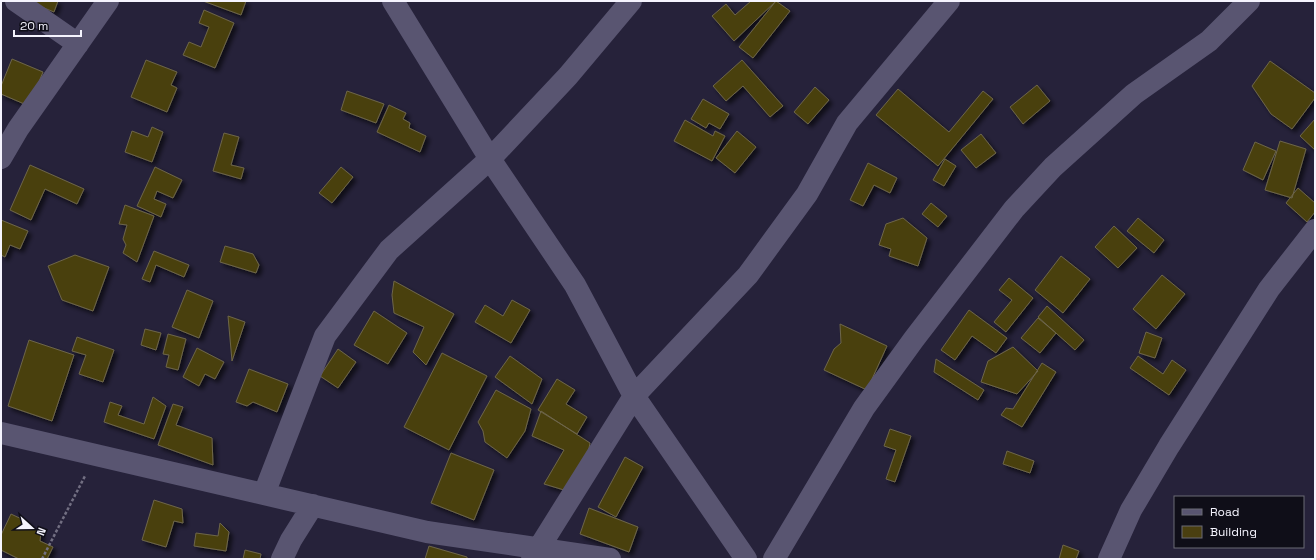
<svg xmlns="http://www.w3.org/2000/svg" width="1316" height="560" viewBox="0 0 1316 560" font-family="'Space Grotesk',sans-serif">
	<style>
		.building { fill: #4a3f10; stroke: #6d6649; filter: url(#shadow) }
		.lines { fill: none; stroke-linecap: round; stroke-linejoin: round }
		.path { stroke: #726f82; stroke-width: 2.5; stroke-dasharray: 3 2; stroke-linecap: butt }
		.minor { stroke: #595571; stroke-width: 22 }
	</style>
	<defs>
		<filter id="shadow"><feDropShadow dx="3.5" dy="3.5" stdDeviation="2" flood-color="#0009"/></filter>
	</defs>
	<rect width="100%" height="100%" fill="#26223a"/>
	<path class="building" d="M27 1H58L54 12Z
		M203 1H246L241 15Z
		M751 1H776L734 41 712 16 726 4 735 15Z
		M776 1 790 11 753 58 739 47Z
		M204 10 234 23 215 68 183 55 189 42 201 47 209 27 199 23Z
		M12 59 43 72 29 106 1 94V86Z
		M146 60 177 72 171 85 177 88 167 112 131 97Z
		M742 60 783 106 770 117 743 86 726 101 713 86Z
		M1270 61 1315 93V98L1292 129 1271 114 1252 86Z
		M1037 85 1050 101 1023 124 1010 107Z
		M815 87 829 100 808 124 794 112Z
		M898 89 949 132 983 91 993 99 938 166 876 115Z
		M347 91 384 104 376 123 341 110Z
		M703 99 729 114 720 129 709 123 706 128 691 119Z
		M389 105 406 113 403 119 410 123 409 128 426 136 420 152 377 132Z
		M1315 119V150L1300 136Z
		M685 120 713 136 715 131 725 136 712 161 674 141Z
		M152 127 163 132 152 162 125 152 132 131 148 137Z
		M737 131 756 147 735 173 716 158Z
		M224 133 239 137 231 165 244 168 241 179 213 171Z
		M981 134 996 153 976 168 961 150Z
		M1280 141 1306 149 1292 198 1265 190Z
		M1255 142 1276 151 1263 180 1243 170Z
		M945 159 956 166 944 186 933 180Z
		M868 163 897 178 890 193 874 185 863 206 850 200Z
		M30 165 84 189 77 204 45 189 31 220 10 210Z
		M155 167 182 180 173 198 157 191 154 199 166 204 161 217 137 206Z
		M341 167 353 177 332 203 319 193Z
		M1298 188 1315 203V212L1307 222 1286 203Z
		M931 203 947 216 938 227 922 214Z
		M125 205 154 216 137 262 123 253 126 245 123 239 127 225 119 224Z
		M903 218 927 238 918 266 889 256 891 249 879 245 886 224Z
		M1138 218 1164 240 1154 253 1127 231Z
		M1 220 28 231 20 249 10 245 5 257 1 255Z
		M1114 226 1137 248 1118 268 1095 247Z
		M225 246 253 254 259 265 256 273 220 262Z
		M154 251 189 265 184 277 156 265 150 282 142 279Z
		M75 255 109 267 93 311 62 300 48 266Z
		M1061 256 1090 279 1063 313 1035 290Z
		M1162 275 1185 294 1156 329 1133 309Z
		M1009 278 1033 298 1006 332 994 322 1012 300 999 290Z
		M394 281 454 314 426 365 413 352 424 327 394 313 392 295Z
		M187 290 213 301 199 338 172 327Z
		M512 300 530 310 511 343 475 322 485 305 503 316Z
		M1047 306 1084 340 1075 350 1038 317Z
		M969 310 1007 338 996 353 972 336 955 360 941 350Z
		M374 311 407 333 388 364 354 345Z
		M228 316 245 322 232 361Z
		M1038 318 1056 333 1040 353 1021 338Z
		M840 324 887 346 867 390 824 370 834 349 841 343Z
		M145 329 161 333 156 350 141 345Z
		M1146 332 1162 338 1155 358 1139 353Z
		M168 334 186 339 178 370 166 367 169 355 163 354Z
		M77 337 114 350 103 382 79 374 86 355 72 351Z
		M29 340 74 355 52 421 8 406Z
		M1013 347 1038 371 1017 394 981 382 988 361Z
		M197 348 224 362 215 379 205 374 199 386 183 377Z
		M338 349 356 362 338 388 320 376Z
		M442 353 487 376 449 450 404 427Z
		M510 356 542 379 532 404 495 377Z
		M1138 356 1163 374 1172 360 1186 370 1169 395 1130 368Z
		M936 359 984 390 978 400 934 372Z
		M1042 363 1056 372 1022 427 1001 415 1006 408 1013 409Z
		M249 369 288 384 277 412 253 402 247 406 236 402Z
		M557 379 575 390 566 404 587 417 577 434 538 410Z
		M496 390 531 409 525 431 507 458 485 442 483 431 478 422Z
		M153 397 166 406 154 439 104 422 110 402 122 406 118 415 144 424Z
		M173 404 183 407 176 425 212 438 213 465 158 445Z
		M541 411 590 443 588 453 564 490 544 484 564 450 532 436Z
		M890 429 911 436 895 482 886 479 896 450 884 446Z
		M1007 451 1034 461 1030 473 1003 464Z
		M451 453 494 470 474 520 431 503Z
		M625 457 643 467 616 517 598 507Z
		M154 500 182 509 183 523 174 521 166 547 142 540Z
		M589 508 638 527 629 552 580 534Z
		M11 514 28 522V526L41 532 40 541 53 547 47 559H19L1 550V535Z
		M220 523 229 532 226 551 194 546 196 533 218 536Z
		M1063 545 1079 551 1076 559H1059Z
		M429 546 467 557V559H425Z
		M245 550 261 554 260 559H243Z"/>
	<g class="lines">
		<path class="path" d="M42 559 85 476"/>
		<path class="minor" d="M16 1 78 44
			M393 1 490 159 575 285 634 396 746 559
			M1 158 18 129 108 1
			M1 433 427 532 610 559
			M264 494 325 336 389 250 490 159 568 76 631 1
			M282 559 291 540 313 505
			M532 559 634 396 748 275 807 194 847 123 949 1
			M774 559 864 408 914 339 1014 209 1053 167 1134 94 1209 41 1249 1
			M1109 559 1131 510 1169 446 1269 289 1315 230"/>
	</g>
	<rect width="1316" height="560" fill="none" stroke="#f5f4fe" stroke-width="4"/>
	<rect x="1174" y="496" width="130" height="52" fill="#0f0e18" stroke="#6b6a74"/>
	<rect x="1182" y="509" width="20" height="6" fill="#595571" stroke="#6b6a74"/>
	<text x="1210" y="516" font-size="12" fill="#f5f4fe">Road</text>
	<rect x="1182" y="526" width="20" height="12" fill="#4a3f10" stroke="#6b6a74"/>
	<text x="1210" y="536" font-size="12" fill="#f5f4fe">Building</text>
	<g transform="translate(32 528) rotate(111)" stroke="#0f0e18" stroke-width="3" paint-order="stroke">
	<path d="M0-3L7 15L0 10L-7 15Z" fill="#f5f4fe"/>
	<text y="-6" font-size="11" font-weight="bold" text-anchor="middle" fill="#f5f4fe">N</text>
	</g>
	<path d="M14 30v6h67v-6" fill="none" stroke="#f5f4fe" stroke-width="2"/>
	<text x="20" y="30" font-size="12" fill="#f5f4fe" stroke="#0f0e18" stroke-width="3" paint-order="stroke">20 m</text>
</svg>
